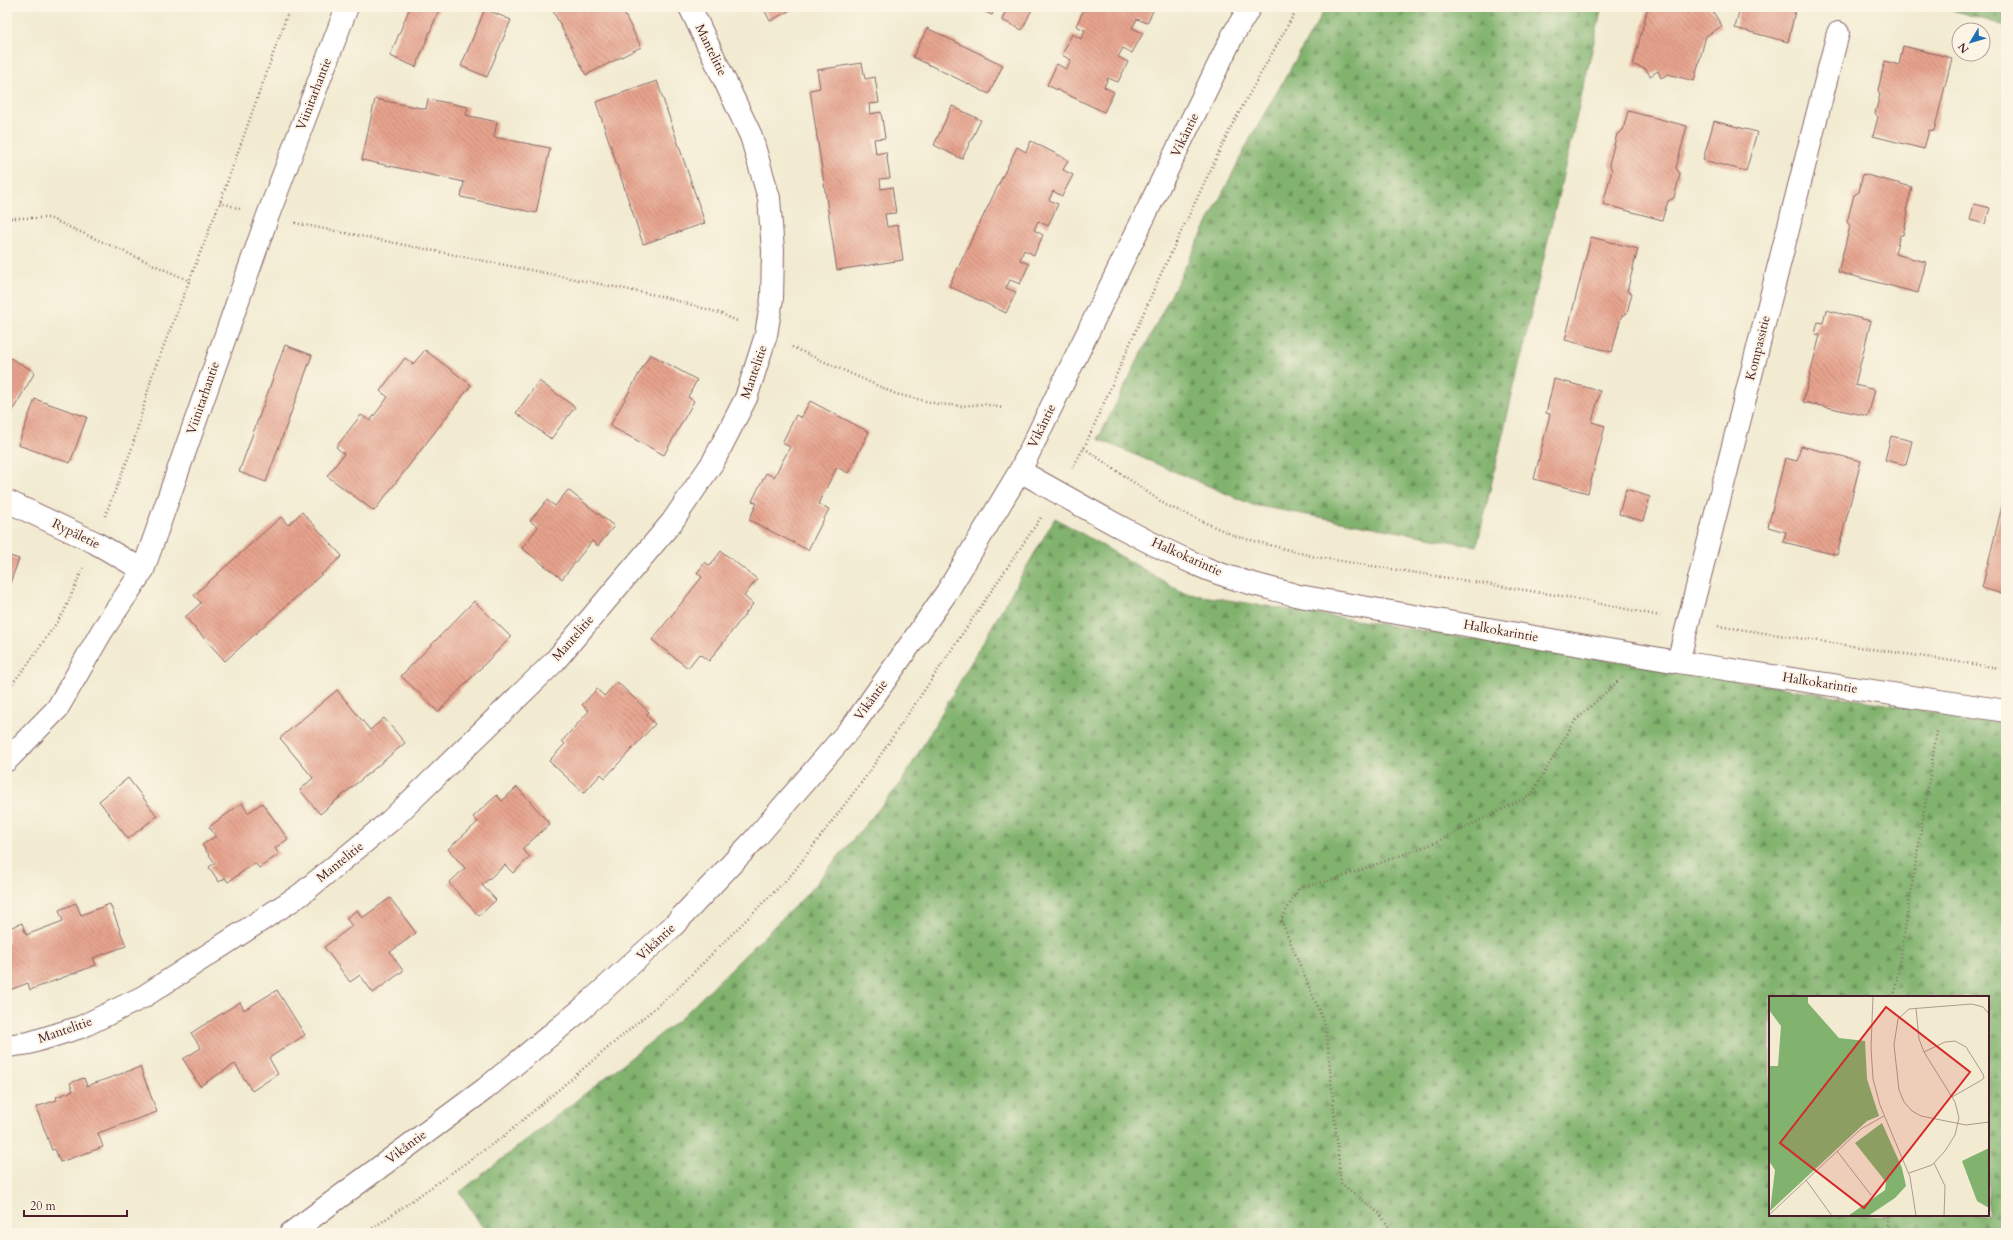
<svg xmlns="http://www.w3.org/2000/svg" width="2013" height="1240" viewBox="0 0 2013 1240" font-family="Cardo,serif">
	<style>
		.forest { fill: url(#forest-firs); stroke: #66694c; fill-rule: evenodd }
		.building { fill: url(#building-back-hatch) }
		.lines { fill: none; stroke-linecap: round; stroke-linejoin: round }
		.minor-casing { stroke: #856665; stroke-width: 24 }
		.tertiary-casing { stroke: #856665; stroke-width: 24 }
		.path { stroke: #856665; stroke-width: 2.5; stroke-dasharray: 1 3; stroke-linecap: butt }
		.minor { stroke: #fff; stroke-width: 22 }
		.tertiary { stroke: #fff; stroke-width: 22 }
		.labels { text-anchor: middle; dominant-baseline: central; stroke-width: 4; stroke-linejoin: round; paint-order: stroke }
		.street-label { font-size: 13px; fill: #4a1f2b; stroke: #fcf5e5 }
		.inset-road { fill: none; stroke: #af998f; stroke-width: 1 }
		.view { fill: #d62828; fill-opacity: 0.15; stroke: #d62828; stroke-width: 2 }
		.inset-edge { fill: none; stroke: #4a1f2b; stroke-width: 2 }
	</style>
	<defs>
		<pattern id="forest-firs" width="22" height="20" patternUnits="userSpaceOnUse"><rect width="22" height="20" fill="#81b36e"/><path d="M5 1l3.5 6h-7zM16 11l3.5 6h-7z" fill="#6c915b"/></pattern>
		<pattern id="building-back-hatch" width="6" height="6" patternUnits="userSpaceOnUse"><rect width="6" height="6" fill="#e6a38d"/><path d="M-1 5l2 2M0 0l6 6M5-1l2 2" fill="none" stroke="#bc8473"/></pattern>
	</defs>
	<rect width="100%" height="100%" fill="#fcf5e5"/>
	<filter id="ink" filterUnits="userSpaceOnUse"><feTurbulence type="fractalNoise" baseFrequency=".025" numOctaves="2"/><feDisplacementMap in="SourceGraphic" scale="8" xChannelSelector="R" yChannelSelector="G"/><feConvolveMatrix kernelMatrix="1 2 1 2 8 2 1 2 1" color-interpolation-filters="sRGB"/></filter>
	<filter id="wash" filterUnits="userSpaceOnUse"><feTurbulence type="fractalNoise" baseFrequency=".012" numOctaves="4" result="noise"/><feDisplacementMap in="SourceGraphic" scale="16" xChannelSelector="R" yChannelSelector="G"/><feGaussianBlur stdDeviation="0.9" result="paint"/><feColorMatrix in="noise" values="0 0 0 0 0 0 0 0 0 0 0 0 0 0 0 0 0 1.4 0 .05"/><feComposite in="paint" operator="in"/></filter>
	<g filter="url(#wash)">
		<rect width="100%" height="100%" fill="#f2ebd2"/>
		<path class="forest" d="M1326 7H1602L1477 546 1253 505 1098 439 1251 137Z
			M1942 7H2006V26Z
			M1055 518 1184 593 2006 723V1233H486L460 1192 680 1019 805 896 901 783ZM1770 997H1988V1215H1770Z"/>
		<g id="blocks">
			<path class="building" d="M410 7H440L416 67 390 56Z
				M551 7H621L641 47 586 75Z
				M763 7H796L770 21Z
				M975 7H996L992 15Z
				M999 7H1033L1022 30 1002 20 1006 10Z
				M1085 7 1095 9 1096 7H1155L1147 23 1137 19 1132 28 1143 33 1132 53 1123 48 1118 57 1128 62 1118 82 1108 78 1104 87 1114 92 1104 112 1047 85 1057 64 1066 69 1071 60 1062 55 1072 34 1081 39 1085 30 1076 26Z
				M1648 7H1710L1722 26 1706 36 1694 81 1668 74 1661 78 1658 71 1650 76 1646 69 1633 65Z
				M1740 7H1796L1788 42 1735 28Z
				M485 9 511 20 487 77 461 66Z
				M927 28 1003 65 989 94 913 57Z
				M1903 46 1952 58 1934 131 1929 130 1924 149 1873 136 1878 117 1875 113 1880 95 1878 90 1885 61 1899 65Z
				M862 63 865 79 875 77 879 103 869 104 870 114 881 112 885 138 874 139 876 154 886 152 890 178 880 179 881 189 892 187 896 213 885 214 887 227 898 225 903 260 837 270 810 90 820 88 817 70Z
				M657 81 705 223 643 244 596 102Z
				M375 99 426 109 428 99 468 107 466 115 497 122 494 137 550 148 536 213 461 197 464 182 362 160Z
				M952 106 981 120 962 159 934 145Z
				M1628 111 1687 126 1676 168 1680 174 1674 198 1668 201 1662 220 1603 204 1612 170 1609 164 1617 134 1623 130Z
				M1714 121 1757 132 1746 171 1703 160Z
				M1031 141 1068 160 1063 170 1073 175 1062 196 1053 191 1049 200 1058 204 1048 226 1038 221 1034 230 1043 235 1034 255 1024 250 1020 260 1029 264 1020 284 1010 280 1006 288 1016 292 1006 313 949 286 1017 147 1026 152Z
				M1863 174 1912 187 1906 211 1908 212 1903 235H1900L1895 254 1926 262 1918 293 1838 272 1850 226 1847 222 1854 195 1859 192Z
				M1974 204 1990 208 1985 224 1970 220Z
				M1591 237 1638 249 1627 291 1632 293 1627 313 1621 317 1612 352 1565 340Z
				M1826 310 1871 321 1855 385 1875 390 1868 416 1803 402 1820 335 1815 334 1818 322 1823 323Z
				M285 345 312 355 266 482 239 472Z
				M425 350 471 385 374 511 327 476 344 454 336 447 361 415 370 421 388 397 380 391 405 358 413 364Z
				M650 354 697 380 688 397 694 401 664 455 610 426Z
				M7 356 35 372 7 420Z
				M1554 379 1600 391 1592 422 1605 426 1588 493 1534 479 1550 414 1546 413Z
				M539 381 575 407 551 439 516 413Z
				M35 399 87 417 70 463 18 445Z
				M810 401 869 432 848 473 837 467 818 504 829 509 808 550 749 520 757 503 752 501 766 473 774 477 790 447 782 443 796 415 801 418Z
				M1891 436 1912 441 1906 465 1885 460Z
				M1801 446 1861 461 1837 555 1783 542 1786 532 1768 527 1785 458 1797 461Z
				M1626 489 1650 497 1643 521 1619 514Z
				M568 490 614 526 598 546 592 541 562 579 522 548 538 527 530 521 547 500 555 506Z
				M2004 498H2006V595L1982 588Z
				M302 512 342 556 225 661 185 617 201 603 194 595 281 517 288 525Z
				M721 551 757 579 744 596 753 604 709 661 699 654 688 668 652 640 702 577 697 573 705 562 710 566Z
				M7 555 19 559 7 591Z
				M474 601 511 637 438 712 401 676Z
				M617 682 649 712 646 715 655 724 605 778 601 774 584 793 549 761 565 744 562 741 589 711 582 705 597 689 604 696Z
				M337 690 370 730 384 718 405 743 320 814 300 790 313 778 280 738Z
				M128 778 157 816 128 839 99 801Z
				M517 787 550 824 522 849 530 857 513 873 505 865 482 885 496 900 479 916 449 883 465 868 448 849 478 822 473 817 497 795 502 801Z
				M242 803 248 813 262 803 288 839 275 848 279 854 259 868 255 863 228 882 225 878 219 882 209 867 215 863 202 845 216 836 209 827Z
				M390 898 416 933 390 952 403 971 373 993 360 975 350 982 324 947 352 926 346 918 357 910 362 918Z
				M76 903 81 915 110 904 126 946 93 958 96 965 30 990 28 983 7 991V942H9L7 929 22 923 26 935 63 921 59 910Z
				M277 990 305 1035 269 1058 278 1074 252 1091 235 1064 200 1086 183 1059 201 1048 191 1033 240 1002 244 1010Z
				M140 1067 157 1112 98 1133 103 1147 60 1162 55 1149 52 1150 36 1107 57 1100 56 1097 73 1091 70 1083 84 1078 87 1086Z"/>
		</g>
	</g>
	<g filter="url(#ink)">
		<use href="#blocks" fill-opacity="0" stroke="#856665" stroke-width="1"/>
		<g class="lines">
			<defs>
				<path id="minor" d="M7 501 94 542 143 570
					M1678 662 1838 33
					M7 760 57 709 102 631 143 570 267 218 347 7
					M7 1046 29 1043 81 1027 143 997 300 895 390 821 554 662 672 522 713 462 746 398 766 335 772 298 773 251 769 198 751 136 690 7"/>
				<path id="tertiary" d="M1020 471C1079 504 1138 539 1200 566 1232 580 1266 587 1299 596L1678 662 2006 711
					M291 1233 485 1089 582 1009 672 927 755 839 855 723 947 592 1020 471 1233 35 1250 7"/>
			</defs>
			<use href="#minor" class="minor-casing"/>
			<use href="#tertiary" class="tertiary-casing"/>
			<path class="path" d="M220 202 240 209
				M7 218H49L190 281
				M295 223 660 296 720 313 739 322
				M792 347 896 394 938 404 961 406 984 404 1002 408
				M1084 448 1166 505 1235 536 1316 557 1562 596 1660 616
				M1072 468 1084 448 1159 278 1232 125 1298 7
				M105 516 132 448 152 376 220 202 290 7
				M1718 626 2006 669
				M7 690 28 664 64 612 83 568
				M1894 997 1937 731
				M1889 1215V1233
				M366 1233 504 1136 676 990 792 874 867 775 1042 516
				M1393 1233 1380 1214 1341 1183 1326 1027 1281 920 1299 888 1336 879 1432 844 1531 795 1575 721 1618 681"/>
			<use href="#minor" class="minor"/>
			<use href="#tertiary" class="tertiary"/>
		</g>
	</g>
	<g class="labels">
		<g class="street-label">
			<text transform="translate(711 50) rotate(64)">Mantelitie</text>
			<text transform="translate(314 94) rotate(-69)">Viinitarhantie</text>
			<text transform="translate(1185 135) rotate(-64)">Vikåntie</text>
			<text transform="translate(1758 348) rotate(-76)">Kompassitie</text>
			<text transform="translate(754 372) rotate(-71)">Mantelitie</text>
			<text transform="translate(203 398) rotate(-71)">Viinitarhantie</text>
			<text transform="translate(1042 426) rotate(-64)">Vikåntie</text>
			<text transform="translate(76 534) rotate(26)">Rypäletie</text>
			<text transform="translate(1187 557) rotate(24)">Halkokarintie</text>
			<text transform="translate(1501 631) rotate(10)">Halkokarintie</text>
			<text transform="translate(573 638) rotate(-49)">Mantelitie</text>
			<text transform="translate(1820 683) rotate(9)">Halkokarintie</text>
			<text transform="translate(871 700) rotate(-54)">Vikåntie</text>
			<text transform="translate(340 862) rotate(-39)">Mantelitie</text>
			<text transform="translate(656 942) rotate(-43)">Vikåntie</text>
			<text transform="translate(65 1030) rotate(-19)">Mantelitie</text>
			<text transform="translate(406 1147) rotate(-37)">Vikåntie</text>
		</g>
	</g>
	<g transform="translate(1769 996)">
		<rect width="220" height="220" fill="#f2ebd2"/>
		<path d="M0 0H39V7L70 42 96 45 98 83 110 120 98 125 1 215 6 174 0 165V70H9L12 30 0 14ZM113 127 133 172 137 190 126 202 99 220H79L116 194 117 186 86 147ZM220 152V212L208 205 193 165Z" fill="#81b36e"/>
		<path class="inset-road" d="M104 0 102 52 104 83 111 109 141 181 147 220M220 18 214 11 203 8 140 13 129 23 125 49 130 94 135 106 143 115 152 120 197 129 220 126M155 56 176 46 186 45 197 51 214 78 215 82 211 85 183 101M68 155 102 199M165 167 176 190 175 220M140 177 163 169 176 155 186 139 190 122 186 106 155 56 150 43 147 12M37 184 63 220M0 219 92 133 115 120"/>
		<path class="view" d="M117 11 201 76 95 212 11 147Z"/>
		<rect width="220" height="220" class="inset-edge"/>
	</g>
	<rect width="2013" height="1240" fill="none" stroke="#fcf5e5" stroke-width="24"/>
	<g transform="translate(1971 42) rotate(232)"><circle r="19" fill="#fcf5e5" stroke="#b59f9b"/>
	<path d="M0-3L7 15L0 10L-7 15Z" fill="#1f6fb2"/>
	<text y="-6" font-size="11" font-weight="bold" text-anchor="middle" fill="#4a1f2b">N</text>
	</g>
	<path d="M24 1210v6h103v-6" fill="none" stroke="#4a1f2b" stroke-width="2"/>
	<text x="30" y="1210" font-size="12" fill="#4a1f2b" stroke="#fcf5e5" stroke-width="3" paint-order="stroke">20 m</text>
</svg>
